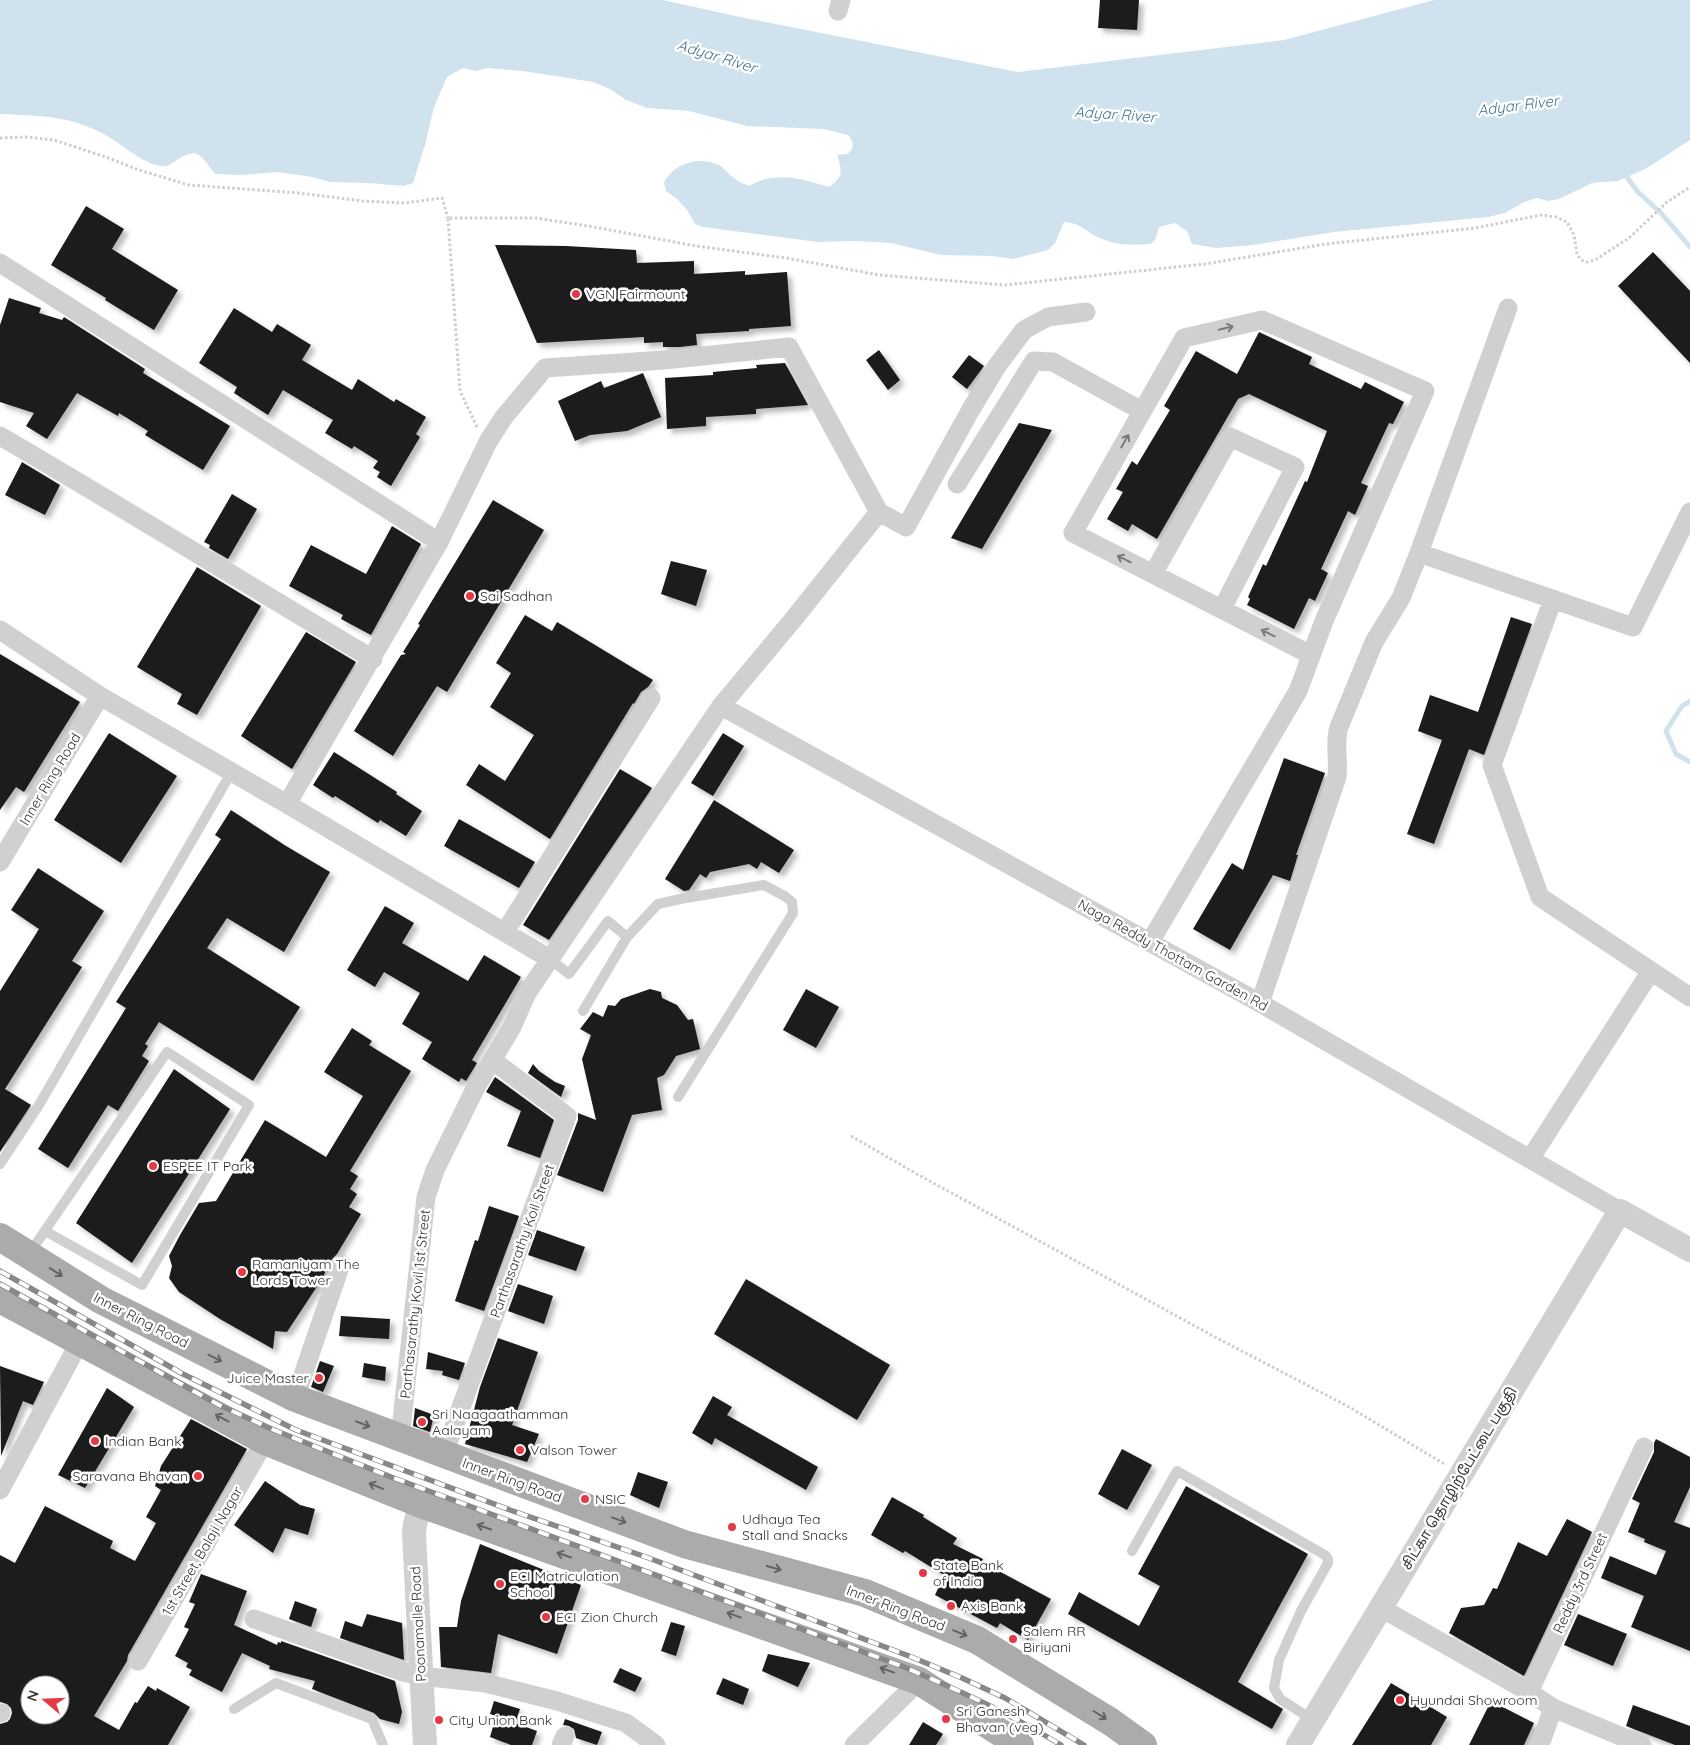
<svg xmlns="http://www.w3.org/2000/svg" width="1690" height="1745" viewBox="0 0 1690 1745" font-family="Quicksand,'Noto Sans Tamil',sans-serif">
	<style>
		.water { fill: #cfe2ee }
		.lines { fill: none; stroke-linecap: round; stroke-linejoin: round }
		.stream { stroke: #cfe2ee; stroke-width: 5 }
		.building { fill: #1a1a1a; fill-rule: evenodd; filter: url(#shadow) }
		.path { stroke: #cdcdcd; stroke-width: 3; stroke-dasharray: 2.5 2.5; stroke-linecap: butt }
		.service { stroke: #d0d0d0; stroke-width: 10 }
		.minor { stroke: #d0d0d0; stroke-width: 19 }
		.tertiary { stroke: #d0d0d0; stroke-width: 24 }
		.primary { stroke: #ababab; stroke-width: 28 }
		.rail-casing { stroke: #888; stroke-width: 5.5 }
		.rail { stroke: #fff; stroke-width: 4; stroke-dasharray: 11; stroke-linecap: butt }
		.oneway { stroke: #7a7a7a }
		.oneway2 { stroke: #636363 }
		.poi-dot { fill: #e63946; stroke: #fff; stroke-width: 2 }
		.labels { text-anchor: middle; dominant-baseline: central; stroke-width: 5; stroke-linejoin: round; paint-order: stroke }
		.poi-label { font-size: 14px; fill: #333; stroke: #fff; text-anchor: start }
		.street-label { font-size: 14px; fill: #333; stroke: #fff }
		.water-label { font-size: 15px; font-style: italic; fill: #3f7597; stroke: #fff }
	</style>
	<defs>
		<filter id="shadow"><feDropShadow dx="4.5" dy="4.5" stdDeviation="2.5" flood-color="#0004"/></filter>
	</defs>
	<rect width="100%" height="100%" fill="#fff"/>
	<path class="water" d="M0 0H663L740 17 1018 72 1284 40 1434 0H1690V140L1647 168 1618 181 1592 183 1559 199 1548 201 1537 198 1524 202 1505 213 1488 217 1334 232 1253 245 1216 248 1192 244 1187 231 1175 223 1159 227 1156 238 1151 244C1133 245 1116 246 1100 238 1085 232 1082 223 1064 222L1055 243 1048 250 1013 259 992 256 941 255 891 243 856 241 818 242 703 227 695 224 687 210 677 199 666 191 664 182C674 164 697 156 717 164 724 167 729 175 735 179 739 182 745 184 749 186 776 170 802 179 829 187 844 177 842 170 837 155L848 154C855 146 854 143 848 135L823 129 747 126 689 111 647 108 626 100 610 89 593 82 523 71 487 68 476 71 463 68 447 77 434 107 425 145 413 183 404 186 368 183 330 182 312 177 278 172 241 175 215 174C207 165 207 159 195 153 191 154 187 154 184 156 176 159 170 168 160 166 142 163 123 145 107 136 70 115 41 116 0 114Z"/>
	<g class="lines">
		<path class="stream" d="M1624 173 1638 192 1661 213 1690 247
			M1690 701 1682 706 1666 731 1676 754 1690 762"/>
	</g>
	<path class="building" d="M1100 0H1139L1137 30 1098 28Z
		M86 206 124 229 112 249 178 290 154 330 105 300 106 298 51 265Z
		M495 245 566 246 636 250 637 263 694 261V274L745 271V275L787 272 791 326 749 329V331L696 334 697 345 680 347H663V342L644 343V337L537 343Z
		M1653 252 1690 291V363L1618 286Z
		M9 298 41 308 39 313 62 320 64 317 145 369 143 373 230 426 203 470 145 435 148 431 119 413 118 416 77 393 47 439 26 426 34 413 0 402V325Z
		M234 308 272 332 277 324 311 345 302 360 352 390 358 379 394 402 396 399 426 417 416 434 420 437 391 486 377 477 380 472 373 468 378 461 354 446 352 449 325 433 333 420 283 390 268 415 234 393 237 387 199 363Z
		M1259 332 1312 357 1309 364 1361 389 1365 382 1404 402 1393 424 1389 423 1361 483 1368 486 1355 515 1348 511 1321 569 1328 573 1315 601 1309 598 1294 629 1247 605 1250 599 1248 597 1263 564 1266 566 1305 481 1307 482 1327 431 1249 394 1238 399 1157 539 1132 524 1128 531 1107 519 1123 492 1116 489 1132 461 1137 465 1170 410 1164 406 1196 351 1237 374Z
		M879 350 900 380 888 390 866 360Z
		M969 355 984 366 967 389 952 377Z
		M785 363 808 405 756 409V414L706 417V426L667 429 665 378 713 375V372L757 368 756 365Z
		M643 373 661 417 627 431 590 435 575 441 558 401 601 381 604 388Z
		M1019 423 1052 430 982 549 951 538Z
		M22 462 60 485 45 515 5 495Z
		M232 494 257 509 228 559 209 548 210 545 204 542Z
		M493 500 544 530 447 692 437 686 393 756 354 731 401 655 406 654 403 652 420 625 418 624Z
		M392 526 421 544 371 635 341 619 343 615 289 586 311 545 366 574Z
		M671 561 707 570 696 606 661 594Z
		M197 567 261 606 197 715 177 704 182 694 137 667Z
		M525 615 552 631 557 622 653 680 648 687 641 692 634 704 633 703 550 839 466 785 479 764 505 781 534 735 490 707 511 673 496 663Z
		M1511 617 1532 624 1484 755 1469 749 1434 844 1407 834 1442 740 1418 731 1430 695 1478 712Z
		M306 632 356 662 292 769 241 736Z
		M0 654 80 702 24 792 16 787 0 810Z
		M109 733 177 776 121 863 54 820Z
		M723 733 744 746 713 796 691 783Z
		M334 752 397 792 396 794 422 811 406 836 380 820 378 823 335 796 333 798 313 785Z
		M1284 758 1325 773 1296 855H1298L1290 881 1273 875 1230 950 1193 929 1232 863 1243 870Z
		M620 769 652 788 549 940 523 925Z
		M714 800 794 850 779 873 761 862 757 869 749 864 710 872 706 878 700 874 689 890 684 891 665 879Z
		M231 810 286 846 330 872 284 952 227 918 207 948 300 1007 253 1081 159 1022 145 1044 148 1046 142 1056 149 1061 118 1111 108 1105 68 1168 38 1149 126 1008 116 1002 221 839 215 835Z
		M459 819 535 862 519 888 444 846Z
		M38 868 104 911 72 961 82 967 5 1089 31 1105 0 1152V991L39 929 11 910Z
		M385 906 414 923 402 943 468 981 484 955 521 977 472 1060 477 1063 466 1081 461 1078 459 1082 422 1059 432 1042 402 1024 420 993 384 972 375 987 347 970Z
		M650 989 661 992 662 998 677 1005 688 1020 693 1019 700 1049 676 1056 664 1075 657 1078 662 1110 632 1115 603 1192 557 1175 578 1120V1113L596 1120 582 1059 591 1035 580 1029 593 1012 603 1017 608 1005 615 1006 621 999Z
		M806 989 839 1007 816 1048 783 1030Z
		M352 1028 372 1041 369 1045 411 1071 350 1171 358 1176 350 1189 357 1194 349 1207 361 1214 337 1254 331 1260 322 1279 287 1332 275 1331 273 1349 220 1319 179 1292 169 1278 172 1266 169 1256 180 1235 199 1203 216 1201 265 1120 326 1157 363 1096 324 1072Z
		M533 1064 539 1071 555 1082 565 1086 561 1097 528 1073Z
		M174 1069 230 1109 132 1263 76 1223Z
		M495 1077 554 1120 540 1158 507 1146 521 1111 486 1092Z
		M489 1206 519 1216 484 1311 455 1301 475 1240 478 1241Z
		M537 1230 585 1247 576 1271 528 1255Z
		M746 1279 890 1365 857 1420 714 1334Z
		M518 1284 553 1296 544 1324 508 1311Z
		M341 1316 390 1319 389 1339 339 1336Z
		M498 1338 538 1352 512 1425 539 1434 527 1462 465 1444 480 1387Z
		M428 1352 465 1363 459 1380 442 1375 443 1371 426 1369Z
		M320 1361 334 1366 323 1392 311 1387Z
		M364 1363 386 1367 385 1381 362 1377Z
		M0 1366 44 1382 33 1405 23 1401 1 1456Z
		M107 1388 134 1407 85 1488 58 1475Z
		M713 1396 732 1407 727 1415 818 1467 806 1490 715 1438 712 1445 692 1433Z
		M415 1408 434 1415 430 1432 413 1426Z
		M191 1419 247 1449 128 1655 127 1661 94 1716 119 1730 135 1702 137 1703 148 1686 156 1691 157 1688 190 1707 168 1745H0V1724L7 1722 10 1719 12 1713 11 1708 7 1704 0 1702V1555L15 1563 45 1506 113 1541 110 1548 135 1561 156 1523 146 1517 161 1490 155 1486 161 1466ZM30 1685H60V1715H30Z
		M1656 1439 1690 1457V1487L1674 1522 1690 1528V1651L1631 1627 1644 1596 1601 1578 1610 1556 1656 1575 1666 1551 1644 1542 1645 1539 1628 1532 1640 1503 1632 1499 1654 1452V1443Z
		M1122 1449 1152 1465 1127 1510 1098 1494Z
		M638 1472 668 1482 659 1508 630 1495Z
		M265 1481 300 1505 315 1509 308 1535 285 1528 273 1553 234 1525Z
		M1186 1486 1308 1554 1238 1682 1283 1709 1272 1729 1068 1614 1079 1592 1139 1626 1160 1586 1138 1574Z
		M892 1497 924 1515 923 1517 957 1538 953 1544 983 1559 982 1562 1051 1599 1028 1640 1000 1623 997 1628 935 1595 944 1575 905 1551 903 1553 871 1535Z
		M1567 1519 1592 1532 1524 1676 1449 1633 1461 1608 1484 1605 1493 1588 1497 1589 1518 1542 1547 1556Z
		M480 1544 581 1585 557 1654 498 1634 491 1673 441 1667 439 1627H457L461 1601Z
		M201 1574 247 1591 234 1625 277 1645 278 1642 281 1643V1641L395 1681 402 1712 399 1724 380 1719 374 1713 312 1689 315 1681 269 1669 270 1666 242 1653 222 1692 189 1675 192 1670 186 1667 188 1663 175 1656 189 1629 184 1627 195 1604 189 1602Z
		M295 1601 317 1609 311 1627 289 1619Z
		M367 1614 402 1623 404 1660 340 1638 345 1621 362 1627Z
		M1578 1614 1627 1634 1613 1666 1564 1645Z
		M671 1622 685 1626 676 1656 661 1651Z
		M768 1654 810 1663 798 1687 762 1671Z
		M620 1668 642 1678 635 1692 613 1682Z
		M723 1678 749 1689 743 1705 716 1694Z
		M1391 1683 1447 1717 1431 1745H1352Z
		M494 1701 520 1709 515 1723 537 1731 532 1745H511L490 1737 496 1716 490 1714Z
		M1491 1701 1534 1723 1524 1745H1469Z
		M1633 1705 1690 1726V1745H1675L1626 1726Z
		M565 1719 602 1732 597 1745 576 1738 574 1729 569 1726 563 1725Z
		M923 1722 943 1734 936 1745H909Z"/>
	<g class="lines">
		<path class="path" d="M0 138 27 137 54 140 106 157 139 170 189 185 299 193 363 201 405 203 442 198 448 218
			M477 427 460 391 448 218H536L594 227 696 246 786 258 879 275 1005 285 1205 264 1326 244 1475 228 1541 215 1556 217 1567 222 1574 235 1577 254 1581 260 1587 262 1595 260 1629 238 1667 202 1690 187
			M851 1136 915 1173 1215 1337 1349 1407 1446 1465"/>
		<path class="service" d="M550 959 569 974 608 921 627 937 658 904 680 899 764 885 786 897 792 902 793 913 678 1097
			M583 1011 627 937
			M0 1164 39 1105 231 773
			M29 1254 167 1052 249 1105 142 1285 45 1231
			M1132 1551 1177 1471 1325 1555 1328 1559V1563L1301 1611 1279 1660 1274 1688 1280 1699 1313 1720
			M234 1709 276 1683 372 1719 383 1745"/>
		<path class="minor" d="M838 11 841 0
			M0 263 439 542
			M0 436C125 509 248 585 373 659
			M957 484 1034 361 1053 362 1142 411
			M879 512 906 527 970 411 997 366 1024 330 1048 317 1086 312
			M1419 553 1633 627 1690 512
			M1153 574 1230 437 1295 467 1222 609
			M1553 599 1492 765 1540 897 1690 997
			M0 630 100 696 287 804 550 959
			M721 706 1260 1003 1620 1211
			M287 804 439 542 489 440 504 417 545 368 664 360 789 347 879 512 792 621 721 706 527 993 512 1027 476 1087 435 1170 426 1197 400 1439
			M0 862 100 696
			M505 932 651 698
			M1150 942 1298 691 1324 621 1425 391 1262 320 1184 338 1073 533 1311 655
			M1260 1003 1337 777C1339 760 1334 743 1339 727L1374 642 1401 598 1419 553 1508 308
			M1530 1159 1651 971
			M295 1398 341 1264
			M444 1454 567 1116 492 1060
			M0 1490 80 1341
			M1381 1608 1529 1692
			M254 1619 403 1672 420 1676 485 1683 557 1701 626 1723 656 1745
			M138 1661 265 1441
			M0 1713H1
			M561 1745 565 1736
			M854 1745 919 1681
			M1540 1745 1553 1708
			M1642 1745 1553 1708 1529 1692 1644 1447"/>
		<path class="tertiary" d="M421 1504 415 1524 414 1534 425 1745
			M1298 1745 1620 1211 1690 1250"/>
		<path class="primary" d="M0 1237 101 1300 295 1398 684 1544 865 1593 977 1640 1111 1722 1143 1745
			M0 1299 265 1441 421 1504 919 1681 1020 1745"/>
		<defs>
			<path id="rail" d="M0 1271 183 1374 296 1430 510 1510 646 1557 909 1656 962 1678 1005 1698 1084 1745
				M0 1284 219 1405 274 1430 391 1477 904 1667C958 1690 1011 1714 1061 1745"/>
		</defs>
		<use href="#rail" class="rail-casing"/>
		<use href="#rail" class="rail"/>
	</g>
	<defs><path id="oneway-shaft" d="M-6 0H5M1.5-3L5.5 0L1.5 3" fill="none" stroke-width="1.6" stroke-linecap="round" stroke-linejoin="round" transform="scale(1.25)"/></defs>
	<g class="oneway">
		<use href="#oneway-shaft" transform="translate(1226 328) rotate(-13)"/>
		<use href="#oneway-shaft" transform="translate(1125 441) rotate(-60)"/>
		<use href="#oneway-shaft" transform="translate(1124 559) rotate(-153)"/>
		<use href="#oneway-shaft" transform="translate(1268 633) rotate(-153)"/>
	</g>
	<g class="oneway2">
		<use href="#oneway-shaft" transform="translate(56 1272) rotate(32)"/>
		<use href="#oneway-shaft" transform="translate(215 1358) rotate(27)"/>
		<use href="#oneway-shaft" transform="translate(222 1418) rotate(-152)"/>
		<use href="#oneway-shaft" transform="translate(363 1424) rotate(21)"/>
		<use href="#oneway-shaft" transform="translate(376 1486) rotate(-158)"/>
		<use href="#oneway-shaft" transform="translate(619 1520) rotate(20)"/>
		<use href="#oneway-shaft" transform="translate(484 1527) rotate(-161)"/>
		<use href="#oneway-shaft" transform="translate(564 1555) rotate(-161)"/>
		<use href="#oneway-shaft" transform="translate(774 1568) rotate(15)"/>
		<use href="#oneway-shaft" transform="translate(734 1615) rotate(-160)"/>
		<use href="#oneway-shaft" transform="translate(960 1633) rotate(22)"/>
		<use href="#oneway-shaft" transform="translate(887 1670) rotate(-160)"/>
		<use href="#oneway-shaft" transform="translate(1100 1715) rotate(32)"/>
	</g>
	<g class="poi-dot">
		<circle cx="576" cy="294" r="5"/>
		<circle cx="470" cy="596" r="5"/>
		<circle cx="153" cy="1166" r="5"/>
		<circle cx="242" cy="1272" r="5"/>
		<circle cx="319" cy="1378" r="5"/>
		<circle cx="422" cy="1422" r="5"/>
		<circle cx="95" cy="1441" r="5"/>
		<circle cx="520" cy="1450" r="5"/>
		<circle cx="198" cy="1476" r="5"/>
		<circle cx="585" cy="1499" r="5"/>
		<circle cx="732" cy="1527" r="5"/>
		<circle cx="923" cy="1573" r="5"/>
		<circle cx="500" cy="1584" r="5"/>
		<circle cx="951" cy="1606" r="5"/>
		<circle cx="546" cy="1617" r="5"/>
		<circle cx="1013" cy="1639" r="5"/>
		<circle cx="1400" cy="1700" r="5"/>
		<circle cx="946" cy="1719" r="5"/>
		<circle cx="439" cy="1720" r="5"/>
	</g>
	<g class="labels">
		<g class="poi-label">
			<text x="586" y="294">VGN Fairmount</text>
			<text x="480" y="596">Sai Sadhan</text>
			<text x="163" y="1166">ESPEE IT Park</text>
			<text x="252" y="1264">Ramaniyam The<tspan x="252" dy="16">Lords Tower</tspan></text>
			<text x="309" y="1378" text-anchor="end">Juice Master</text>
			<text x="432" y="1414">Sri Naagaathamman<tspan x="432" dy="16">Aalayam</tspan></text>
			<text x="105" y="1441">Indian Bank</text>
			<text x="530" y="1450">Valson Tower</text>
			<text x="188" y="1476" text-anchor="end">Saravana Bhavan</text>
			<text x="595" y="1499">NSIC</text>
			<text x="742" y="1519">Udhaya Tea<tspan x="742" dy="16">Stall and Snacks</tspan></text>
			<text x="933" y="1565">State Bank<tspan x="933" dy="16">of India</tspan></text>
			<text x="510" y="1576">ECI Matriculation<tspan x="510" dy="16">School</tspan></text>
			<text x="961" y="1606">Axis Bank</text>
			<text x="556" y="1617">ECI Zion Church</text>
			<text x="1023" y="1631">Salem RR<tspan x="1023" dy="16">Biriyani</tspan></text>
			<text x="1410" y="1700">Hyundai Showroom</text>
			<text x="956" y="1711">Sri Ganesh<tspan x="956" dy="16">Bhavan (veg)</tspan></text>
			<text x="449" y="1720">City Union Bank</text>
		</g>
		<g class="street-label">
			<text transform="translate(50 779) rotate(-59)">Inner Ring Road</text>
			<text transform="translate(1173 955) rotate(29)">Naga Reddy Thottam Garden Rd</text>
			<text transform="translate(522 1241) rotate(-70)">Parthasarathy Koil Street</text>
			<text transform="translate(415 1304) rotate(-84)">Parthasarathy Kovil 1st Street</text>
			<text transform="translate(141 1320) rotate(27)">Inner Ring Road</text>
			<text transform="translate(1459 1478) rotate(-59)">சிட்கா தொழிற்பேட்டை பகுதி</text>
			<text transform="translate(512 1480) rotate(20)">Inner Ring Road</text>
			<text transform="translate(202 1551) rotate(-60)">1st Street, Balaji Nagar</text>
			<text transform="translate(1580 1583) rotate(-65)">Reddy 3rd Street</text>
			<text transform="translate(896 1608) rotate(21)">Inner Ring Road</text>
			<text transform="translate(418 1624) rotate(-93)">Poonamalle Road</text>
		</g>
		<g class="water-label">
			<text transform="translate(717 56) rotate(17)">Adyar River</text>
			<text transform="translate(1518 105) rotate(-7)">Adyar River</text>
			<text transform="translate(1115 114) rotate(4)">Adyar River</text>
		</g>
	</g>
	<g transform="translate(45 1700) rotate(289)"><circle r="24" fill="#ffffff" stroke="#adadad"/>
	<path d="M0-4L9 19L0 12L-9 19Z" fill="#e63946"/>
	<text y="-8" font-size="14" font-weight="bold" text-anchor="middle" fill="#333333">N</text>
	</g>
</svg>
